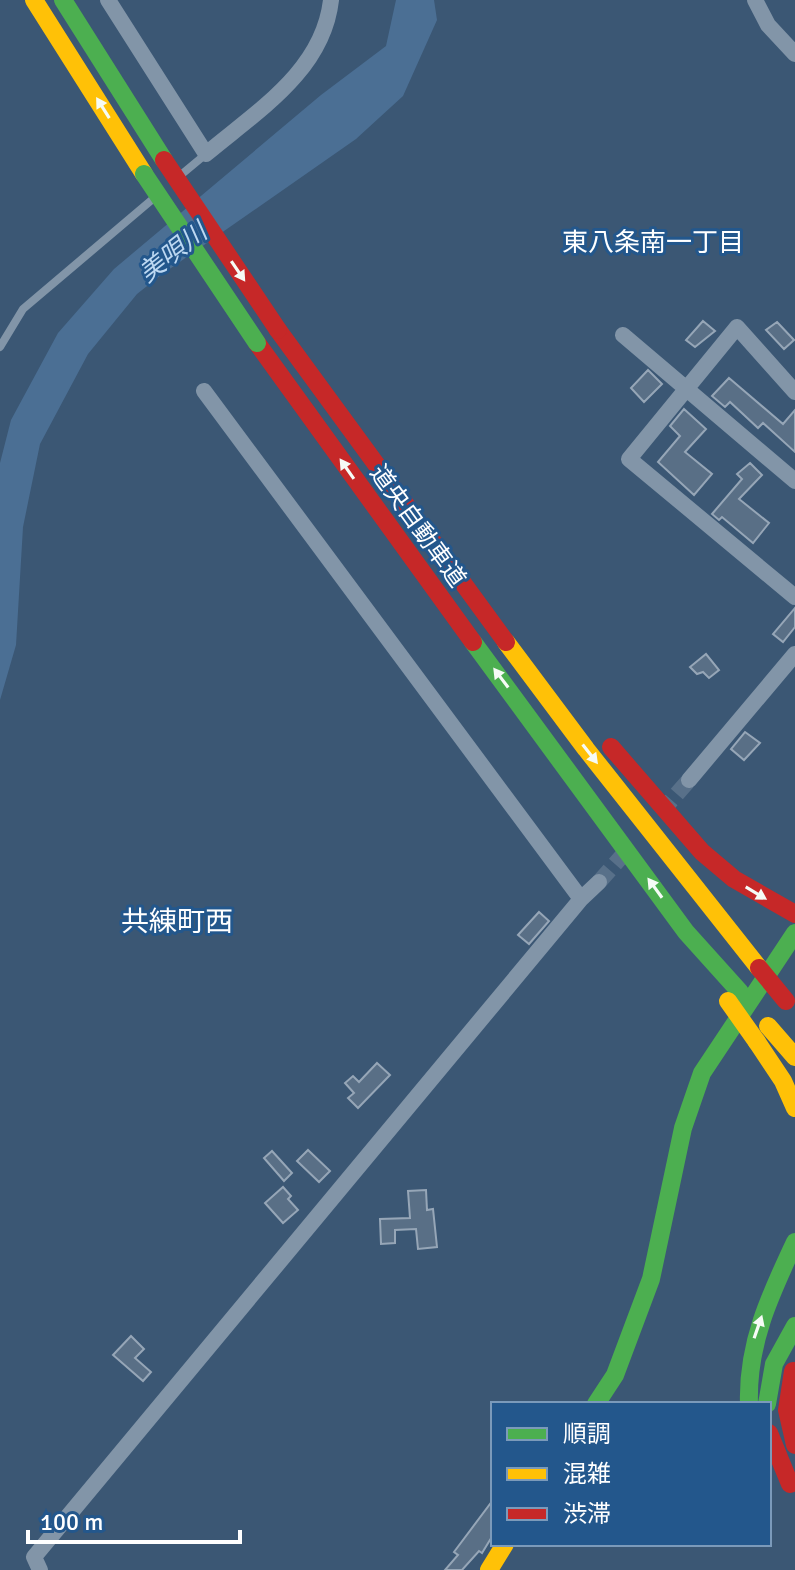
<svg xmlns="http://www.w3.org/2000/svg" width="795" height="1570" viewBox="0 0 795 1570" font-family="Signika,'Noto Sans JP',sans-serif">
	<style>
		.water { fill: #4b6f94 }
		.building { fill: #596f86; stroke: #96a6b7; stroke-width: 2 }
		.lines { fill: none; stroke-linecap: round; stroke-linejoin: round }
		.street-tunnel { stroke: #587089; stroke-width: 16; stroke-dasharray: 16 8; stroke-linecap: butt }
		.lane { stroke: #8295a8; stroke-width: 8 }
		.street { stroke: #8295a8; stroke-width: 16 }
		.fast { stroke: #4caf50; stroke-width: 18 }
		.slow { stroke: #ffc107; stroke-width: 18 }
		.jam { stroke: #c62828; stroke-width: 18 }
		.fast-bridge { stroke: #4caf50; stroke-width: 18 }
		.slow-bridge { stroke: #ffc107; stroke-width: 18 }
		.jam-bridge { stroke: #c62828; stroke-width: 18 }
		.oneway { fill: #f6fbf6 }
		.labels { text-anchor: middle; dominant-baseline: central; stroke-width: 6; stroke-linejoin: round; paint-order: stroke }
		.street-label { font-size: 24px; fill: #fff; stroke: #23578c }
		.neighbourhood-label { font-size: 26px; fill: #fff; stroke: #23578c }
		.water-label { font-size: 26px; font-style: italic; fill: #bdd8f2; stroke: #23578c }
		.quarter-label { font-size: 28px; fill: #fff; stroke: #23578c }
	</style>
	<rect width="100%" height="100%" fill="#3b5774"/>
	<path class="water" d="M396 0H434L437 20 403 96 356 139 161 275 137 294 88 354 40 444 23 527 16 645 0 700V463L11 420 58 333 114 269 321 95 386 46Z"/>
	<path class="building" d="M703 321 715 331 695 347 686 340Z
		M777 322 794 340 784 349 766 330Z
		M648 370 662 384 644 402 631 388Z
		M729 378 783 424 795 410V452L763 423 758 428 730 402 725 407 712 396Z
		M684 409 706 429 685 452 712 474 694 495 658 462 680 436 670 426Z
		M750 463 762 475 739 499 769 523 753 543 722 517 719 520 712 514 742 479 737 474Z
		M795 608V627L783 642 773 634Z
		M706 654 719 670 709 678 703 672 697 674 690 667Z
		M745 732 760 743 744 760 731 749Z
		M539 912 549 921 529 944 518 935Z
		M377 1063 390 1075 358 1108 348 1098 354 1093 345 1083 353 1076 359 1082Z
		M308 1150 330 1171 319 1182 297 1161Z
		M272 1151 292 1173 284 1181 264 1158Z
		M283 1187 291 1196 288 1199 298 1210 283 1223 265 1203Z
		M426 1190 427 1210 433 1209 437 1247 418 1249 416 1229 395 1230V1243L381 1244 380 1219 410 1218 408 1191Z
		M131 1336 144 1349 135 1358 151 1372 143 1381 113 1355Z
		M493 1500V1535L482 1553 479 1551 462 1570H445L458 1555 454 1552Z"/>
	<g class="lines">
		<path class="street-tunnel" d="M661 812 689 780
			M599 882 630 847"/>
		<path class="lane" d="M182 174 206 154
			M0 347 23 309 154 198"/>
		<path class="street" d="M108 0 206 154C257 111 323 71 331 0
			M755 0 768 25 795 54
			M623 335 795 481
			M204 391 581 899
			M795 392 737 327 629 459 795 597
			M689 780 795 654
			M40 1570 34 1557 581 899 599 882"/>
		<path class="fast" d="M63 0 164 160
			M473 642 686 932 740 992
			M596 1404 615 1375 651 1279 683 1128 702 1073 795 933
			M749 1404C747 1344 770 1295 795 1242
			M767 1404 774 1364 795 1326"/>
		<path class="slow" d="M34 0 144 174
			M506 642 586 749 759 968
			M768 1026 795 1057
			M757 1042 783 1081 795 1108
			M489 1570 505 1544"/>
		<path class="jam" d="M278 330 506 642
			M257 343 473 642
			M611 747 702 852 734 879 795 914
			M793 1371 787 1410 795 1445
			M769 1433 790 1484"/>
		<path class="fast-bridge" d="M144 174 257 343"/>
		<path class="slow-bridge" d="M728 1001 757 1042"/>
		<path class="jam-bridge" d="M164 160 278 330
			M759 968 786 1001"/>
	</g>
	<defs><path id="oneway-solid" d="M-6-.8H1V-3.2L6.5 0L1 3.2V.8H-6Z" transform="scale(2)"/></defs>
	<g class="oneway">
		<use href="#oneway-solid" transform="translate(103 108) rotate(-122)"/>
		<use href="#oneway-solid" transform="translate(238 271) rotate(56)"/>
		<use href="#oneway-solid" transform="translate(347 469) rotate(-125)"/>
		<use href="#oneway-solid" transform="translate(501 678) rotate(-127)"/>
		<use href="#oneway-solid" transform="translate(590 754) rotate(52)"/>
		<use href="#oneway-solid" transform="translate(655 888) rotate(-126)"/>
		<use href="#oneway-solid" transform="translate(756 893) rotate(31)"/>
		<use href="#oneway-solid" transform="translate(758 1327) rotate(-71)"/>
	</g>
	<g class="labels">
		<g class="street-label">
			<text transform="translate(418 526) rotate(54)">道央自動車道</text>
		</g>
		<g class="neighbourhood-label">
			<text x="653" y="243">東八条南一丁目</text>
		</g>
		<g class="water-label">
			<text transform="translate(173 253) rotate(-38)">美唄川</text>
		</g>
		<g class="quarter-label">
			<text x="177" y="922">共練町西</text>
		</g>
	</g>
	<rect x="491" y="1402" width="280" height="144" fill="#23578c" stroke="#7b9aba" stroke-width="2"/>
	<rect x="507" y="1428" width="40" height="12" fill="#4caf50" stroke="#7b9aba" stroke-width="2"/>
	<text x="563" y="1442" font-size="24" fill="#ffffff">順調</text>
	<rect x="507" y="1468" width="40" height="12" fill="#ffc107" stroke="#7b9aba" stroke-width="2"/>
	<text x="563" y="1482" font-size="24" fill="#ffffff">混雑</text>
	<rect x="507" y="1508" width="40" height="12" fill="#c62828" stroke="#7b9aba" stroke-width="2"/>
	<text x="563" y="1522" font-size="24" fill="#ffffff">渋滞</text>
	<path d="M28 1530v12h212v-12" fill="none" stroke="#ffffff" stroke-width="4"/>
	<text x="40" y="1530" font-size="24" fill="#ffffff" stroke="#23578c" stroke-width="6" paint-order="stroke">100 m</text>
</svg>
